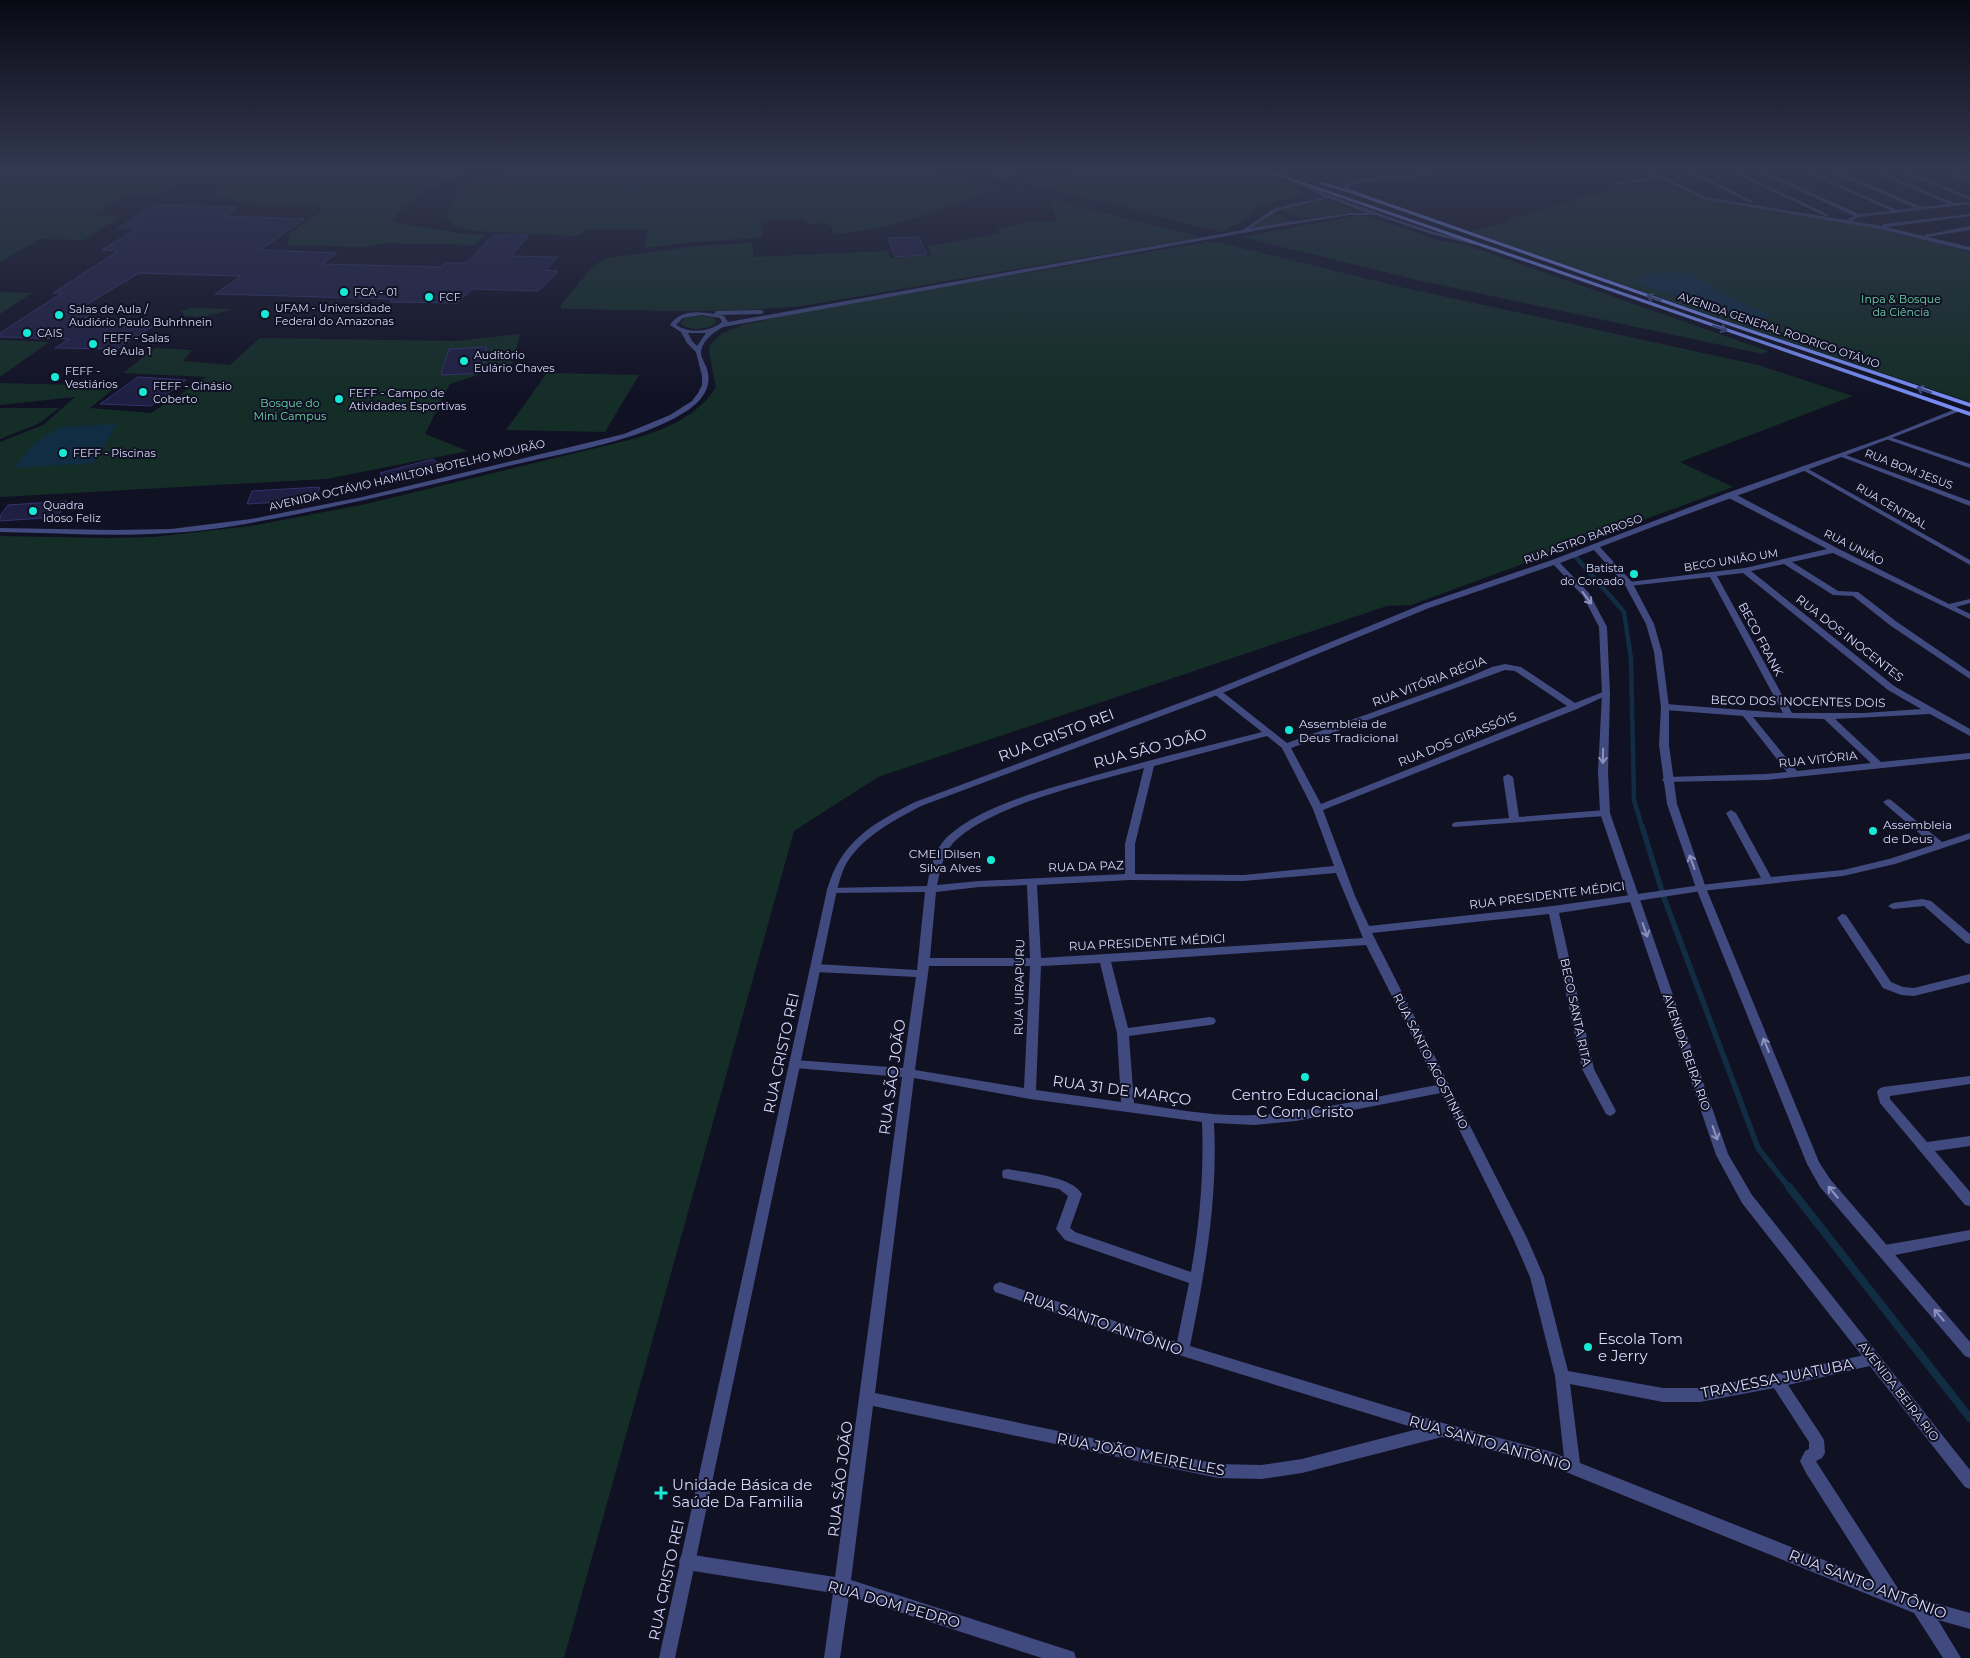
<svg xmlns="http://www.w3.org/2000/svg" width="1970" height="1658" viewBox="0 0 1970 1658" font-family="Montserrat,sans-serif">
	<style>
		.green { fill: #142d27 }
		.water { fill: #112d43 }
		.lines { fill: none; stroke-linecap: round; stroke-linejoin: round }
		.stream-far3 { stroke: #112d43; stroke-width: 2.5 }
		.stream-far2 { stroke: #112d43; stroke-width: 4.5 }
		.stream-far1 { stroke: #112d43; stroke-width: 5.5 }
		.stream { stroke: #112d43; stroke-width: 8 }
		.building { fill: #1f1f43; stroke: #33336d }
		.minor { fill: #404a7e; fill-rule: evenodd }
		.tertiary { fill: #404a7e; fill-rule: evenodd }
		.secondary { fill: #778cf2; fill-rule: evenodd }
		.oneway { stroke: #3f4881 }
		.oneway2 { stroke: #8c92bc }
		.poi-dot { fill: #16e9d5; stroke: #111124; stroke-width: 2 }
		.labels { text-anchor: middle; dominant-baseline: central; stroke-width: 4; stroke-linejoin: round; paint-order: stroke }
		.far-poi-label { font-size: 11px; fill: #d7dafb; stroke: #111124; text-anchor: start }
		.far-park-label { font-size: 11px; fill: #6ad5a5; stroke: #111124 }
		.far-street-label { font-size: 11px; fill: #d7dafb; stroke: #111124 }
		.street-label { font-size: 12px; fill: #d7dafb; stroke: #111124 }
		.poi-label { font-size: 12px; fill: #d7dafb; stroke: #111124; text-anchor: start }
		.near-street-label { font-size: 15px; fill: #d7dafb; stroke: #111124 }
		.near-poi-label { font-size: 15px; fill: #d7dafb; stroke: #111124; text-anchor: start }
	</style>
	<rect width="100%" height="100%" fill="#111124"/>
	<path class="green" d="M0 167H475L468 172 426 189 391 219 396 223 465 234 484 235 475 245 383 243 366 247 288 245 290 233 326 208 261 205 211 196 226 184 178 183 160 194H128L93 215 120 217 84 240 39 239 0 262Z
		M509 167H915L994 189C943 210 890 230 835 234L829 223 807 224 806 220 803 219 764 221 761 223 763 236 760 238 694 242 646 248 644 246 648 230 644 229H587L580 235 572 236 474 231 452 225 446 217 450 201 481 174 506 172Z
		M958 167H1003L1019 170 1008 180Z
		M1076 167H1247L1282 180 1300 189 1301 194C1287 201 1252 203 1249 218L1221 232 1026 183 1030 180 1066 182Z
		M1673 187 1696 197 1865 226 1970 252V402L1736 324 1470 231 1511 221 1509 219 1588 195Z
		M1327 199 1356 211C1333 215 1305 223 1284 211V208Z
		M1056 201 1199 236 1196 238 803 306C723 314 642 310 562 309L560 306 593 266 603 260 615 257 696 246 752 243 754 257 887 251 890 258 931 256 928 246 1002 233 996 229 1028 222 1057 221 1050 203Z
		M1270 214 1281 215 1290 221 1289 223 1250 228Z
		M1369 216 1441 241 1463 244 1768 351 1763 354 1417 280 1242 237 1349 217Z
		M1206 242H1217L1401 287 1758 365 1853 396 1680 462 1733 487 1411 605 1387 606 878 777 794 831 564 1658H0V536L109 538 153 537 251 526 366 504 596 448C639 438 691 427 716 387L709 352 710 345 721 334 743 325 811 310Z
		M0 292 32 293 0 314Z
		M192 308 233 309 203 317 185 316 181 311Z
		M701 316 712 317 717 322C708 330 690 331 680 324L685 318Z
		M520 334 513 363 450 384 425 434 468 451 326 479 0 497V442L43 425 75 397 0 405V383L117 386 90 408 151 413 207 377 123 373 155 348 192 350 183 361 230 365 260 338 456 341Z
		M0 340 49 342 0 377Z
		M547 373 639 375 605 432 506 430Z
		M0 408H59L38 424 0 439Z"/>
	<path class="water" d="M1665 272 1689 274 1706 282 1733 299 1774 316 1757 320 1659 291 1631 280 1646 274Z
		M117 424 94 463 14 468 34 443 61 427Z"/>
	<g class="lines">
		<path class="stream-far3" d="M632 190 648 177 672 167"/>
		<path class="stream-far2" d="M1575 556 1624 612 1631 659 1634 800 1642 827"/>
		<path class="stream-far1" d="M1642 826 1664 898 1758 1148 1790 1189"/>
		<path class="stream" d="M1789 1187 1970 1418"/>
	</g>
	<path class="building" d="M155 205 238 207 224 216 305 219 260 250 337 253 322 264 441 267 446 263H467L493 235H529L511 256 558 257 545 270 558 271 538 291 472 289 457 303 390 302 392 299 215 294 241 276 139 273 79 309 98 310 78 323 155 325 117 349 55 348 69 339 0 337V333L62 293H53L118 251 102 250 137 228H118Z
		M919 237 927 255 895 257 888 238Z
		M487 347 481 373 441 375 449 349Z
		M138 377 186 380 151 406 100 404Z
		M433 459 445 470 390 484 380 473Z
		M320 487 315 500 247 504 252 491Z
		M67 501 57 517 0 521V516L8 505Z"/>
	<g class="lines">
		<path class="minor" d="M1494 167H1516L1369 181 1353 184 1345 190 1341 189 1350 182 1369 179Z
			M1637 167H1644L1705 197 1846 220 1854 216 1748 167H1755L1859 214 1892 211 1793 167H1800L1897 210 1915 208 1820 167H1827L1922 207 1948 204 1862 167H1869L1954 203 1970 202V204L1859 217 1852 221 1882 226 1884 224 1970 214V216L1886 227 1970 247V251L1879 229 1704 199 1661 179 1613 185 1615 183 1656 177Z
			M1678 167H1685L1754 202 1750 203Z
			M1721 167H1728L1829 215 1825 216Z
			M1891 167H1898L1970 197V200Z
			M1933 167H1940L1970 180V183Z
			M1970 226V230L1927 237 1924 235Z
			M1886 437H1890L1970 464V468L1886 439Z
			M1839 454H1843L1970 501V506L1839 456Z
			M1803 466 1970 560V565L1801 469 1799 468Z
			M1727 493H1733L1837 548 1949 604 1970 599V603L1956 607 1970 614V619L1833 553 1792 562 1838 591 1858 592 1897 622 1970 672V679L1891 626 1853 596 1833 595 1784 564 1751 571 1894 686 1970 729V736L1930 714 1835 719 1881 762 1970 753V759L1766 780 1664 782 1662 780 1664 778 1667 777 1766 774 1787 772 1743 716 1665 710 1661 707 1665 704 1783 713 1710 577 1629 586 1625 584 1629 582 1745 568 1827 549 1727 497ZM1743 573 1888 690 1921 709 1864 713H1792L1717 576ZM1753 717 1824 719 1871 763 1797 771Z
			M1505 664 1521 667 1575 703 1603 692H1609L1610 694 1577 709 1323 810 1355 896 1369 926 1553 906 1701 885 1761 878 1726 813 1731 810 1736 813 1771 877 1843 870 1889 859 1933 845 1885 804 1883 802 1888 799 1891 800 1942 842 1970 833V839L1895 864 1843 876 1701 891 1559 913 1594 1069 1616 1111 1614 1114 1610 1116 1606 1114 1582 1069 1549 914 1372 933 1527 1238 1544 1277 1568 1371 1663 1388H1700L1777 1374 1874 1353 1879 1355 1881 1359 1879 1363 1874 1365 1788 1385 1821 1435 1824 1440 1825 1453 1822 1458 1816 1461 1817 1463 1899 1590 1920 1599 1970 1613V1629L1938 1620 1961 1658H1943L1914 1613 1551 1466 1442 1437 1302 1473 1261 1479 1218 1478 873 1406 851 1580 1068 1650 1074 1652 1076 1658H1042L849 1596 840 1658H824L833 1593 687 1570 681 1568 679 1562 681 1556 687 1554 835 1577 902 1077 795 1068 791 1067 789 1064 791 1061 795 1060 903 1068 916 977 816 972 812 971 810 968 812 965 816 964 917 970 925 892 832 893 828 892 827 890 828 888 927 886C930 869 934 850 947 837 984 803 1049 789 1096 775 1151 760 1206 746 1262 732L1214 694 1213 692 1214 690H1220L1287 743 1457 682 1492 667ZM1505 670 1515 671 1567 706 1321 804 1291 748ZM1267 736 1282 748 1313 809 1334 866 1243 875 1135 874V844L1154 766ZM1144 768 1125 844V874L979 881 937 885C940 871 943 854 953 843 989 805 1093 782 1144 768ZM1336 873 1363 938 1041 958 1037 885 1130 880 1243 881ZM1027 885 1030 958H930L936 892 979 887ZM1366 945 1437 1085C1377 1096 1316 1112 1256 1115 1215 1117 1174 1109 1134 1103L1129 1036 1210 1025 1214 1024 1216 1021 1214 1018 1210 1017 1128 1028 1111 962ZM1100 963 1117 1033 1121 1102 1036 1090 1041 966ZM929 966H1030L1024 1088 915 1070ZM914 1078 1030 1099 1202 1122C1204 1172 1200 1222 1191 1272L1075 1232 1070 1228 1082 1194C1072 1176 1027 1173 1008 1169L1003 1170 1002 1174 1003 1178 1008 1179 1059 1189 1068 1196 1056 1229 1065 1240 1189 1283 1177 1342 1000 1282 995 1284 993 1288 995 1292 1182 1356 1418 1429 1302 1459 1261 1465 1218 1464 875 1393ZM1441 1093 1513 1238 1530 1277 1555 1376 1564 1457 1552 1452 1443 1423 1190 1346C1205 1272 1218 1199 1214 1123L1254 1125 1296 1121ZM1570 1384 1663 1402H1700L1774 1388 1809 1442V1449L1805 1451 1800 1461 1806 1473 1874 1580 1580 1463Z
			M1508 774 1513 777 1519 817 1605 810 1610 813 1605 816 1453 827 1452 825 1453 823 1457 822 1509 818 1503 777Z
			M1922 899 1931 901 1970 934V944L1966 943 1924 906 1893 909 1888 906 1893 903Z
			M1842 914 1846 915 1891 982 1903 987 1914 988 1970 974V982L1914 996 1901 995 1883 988 1837 918Z
			M1970 1076V1084L1890 1096V1099L1927 1142 1970 1136V1146L1935 1151 1970 1192V1206L1965 1205 1880 1103 1877 1092 1879 1089 1883 1087Z
			M1970 1230V1240L1885 1257 1880 1255 1878 1251 1880 1247 1885 1245Z"/>
		<path class="tertiary" d="M1291 178 1327 194 1392 218 1434 232 1479 243 1476 245 1431 234 1375 215H1350L1293 224 723 327C714 332 701 341 701 354 702 360 707 366 708 373 712 395 692 409 675 418 626 444 558 454 504 467 435 484 367 500 298 514 256 522 213 531 170 533 114 537 57 533 0 532V528L114 530 171 529 251 519 362 497 624 434 670 415 692 401 698 393 702 385V376L696 352 687 343 681 332 670 325C679 310 698 311 714 314L716 311 761 310 764 312 761 314 719 315 724 316 728 322 1243 230 1275 208 1324 197 1289 180ZM1328 198 1367 213H1350L1250 228 1279 210ZM702 315 720 318 722 322C710 332 689 334 676 325L683 318ZM688 333H706L697 346 692 341Z
			M1958 408 1961 410 1960 411C1841 459 1720 501 1600 547L1632 582 1654 624 1662 652 1669 707V745L1677 804 1706 888 1819 1162 1830 1179 1970 1342V1358L1965 1356 1820 1187 1807 1164 1696 888 1667 804 1659 745 1661 707 1654 652 1646 624 1625 585 1594 550 1560 563 1589 593 1607 627 1610 694 1608 772 1610 813 1728 1154 1752 1195 1970 1470V1489L1965 1487 1742 1203 1716 1155 1600 813 1598 772 1602 694 1599 627 1583 596 1554 565 1429 608 1220 694 921 806C893 821 859 838 844 868 841 875 839 883 837 890L675 1658H659L827 890C841 841 872 824 915 802L1214 690 1423 604 1552 560 1727 493 1886 437Z"/>
		<path class="secondary" d="M1260 167 1970 412V416L1252 167Z
			M1321 182 1354 191 1714 317 1970 403V407L1710 319 1350 193 1319 184Z"/>
	</g>
	<defs><path id="oneway-shaft" d="M-6 0H5M1.5-3L5.5 0L1.5 3" fill="none" stroke-width="1.6" stroke-linecap="round" stroke-linejoin="round" transform="scale(1.25)"/></defs>
	<g class="oneway">
		<use href="#oneway-shaft" transform="translate(1654 298) rotate(-161)"/>
		<use href="#oneway-shaft" transform="translate(1720 328) rotate(19)"/>
		<use href="#oneway-shaft" transform="translate(1924 390) rotate(-161)"/>
	</g>
	<g class="oneway2">
		<use href="#oneway-shaft" transform="translate(1587 598) rotate(54)"/>
		<use href="#oneway-shaft" transform="translate(1603 756) rotate(91)"/>
		<use href="#oneway-shaft" transform="translate(1692 862) rotate(-110)"/>
		<use href="#oneway-shaft" transform="translate(1645 930) rotate(71)"/>
		<use href="#oneway-shaft" transform="translate(1766 1045) rotate(-112)"/>
		<use href="#oneway-shaft" transform="translate(1715 1133) rotate(71)"/>
		<use href="#oneway-shaft" transform="translate(1833 1192) rotate(-130)"/>
		<use href="#oneway-shaft" transform="translate(1939 1315) rotate(-130)"/>
	</g>
	<linearGradient id="sky" x2="0" y2="1"><stop stop-color="#090914"/><stop offset="0.42" stop-color="#323850"/><stop offset="1" stop-color="#323850" stop-opacity="0"/></linearGradient>
	<rect width="1970" height="400" fill="url(#sky)"/>
	<g class="poi-dot">
		<circle cx="344" cy="292" r="5"/>
		<circle cx="429" cy="297" r="5"/>
		<circle cx="265" cy="314" r="5"/>
		<circle cx="59" cy="315" r="5"/>
		<circle cx="27" cy="333" r="5"/>
		<circle cx="93" cy="344" r="5"/>
		<circle cx="464" cy="361" r="5"/>
		<circle cx="55" cy="377" r="5"/>
		<circle cx="143" cy="392" r="5"/>
		<circle cx="339" cy="399" r="5"/>
		<circle cx="63" cy="453" r="5"/>
		<circle cx="33" cy="511" r="5"/>
		<circle cx="1634" cy="574" r="5"/>
		<circle cx="1289" cy="730" r="5"/>
		<circle cx="1873" cy="831" r="5"/>
		<circle cx="991" cy="860" r="5"/>
		<circle cx="1305" cy="1077" r="5"/>
		<circle cx="1588" cy="1347" r="5"/>
		<path d="M658.5 1485.5h5v5h5v5h-5v5h-5v-5h-5v-5h5z"/>
	</g>
	<g class="labels">
		<g class="far-poi-label">
			<text x="354" y="292">FCA - 01</text>
			<text x="439" y="297">FCF</text>
			<text x="275" y="308">UFAM - Universidade<tspan x="275" dy="13">Federal do Amazonas</tspan></text>
			<text x="69" y="309">Salas de Aula /<tspan x="69" dy="13">Audiório Paulo Buhrhnein</tspan></text>
			<text x="37" y="333">CAIS</text>
			<text x="103" y="338">FEFF - Salas<tspan x="103" dy="13">de Aula 1</tspan></text>
			<text x="474" y="355">Auditório<tspan x="474" dy="13">Eulário Chaves</tspan></text>
			<text x="65" y="371">FEFF -<tspan x="65" dy="13">Vestiários</tspan></text>
			<text x="153" y="386">FEFF - Ginásio<tspan x="153" dy="13">Coberto</tspan></text>
			<text x="349" y="393">FEFF - Campo de<tspan x="349" dy="13">Atividades Esportivas</tspan></text>
			<text x="73" y="453">FEFF - Piscinas</text>
			<text x="43" y="505">Quadra<tspan x="43" dy="13">Idoso Feliz</tspan></text>
			<text x="1624" y="568" text-anchor="end">Batista<tspan x="1624" dy="13">do Coroado</tspan></text>
		</g>
		<g class="far-park-label">
			<text x="1901" y="299">Inpa &amp; Bosque<tspan x="1901" dy="13">da Ciência</tspan></text>
			<text x="290" y="403">Bosque do<tspan x="290" dy="13">Mini Campus</tspan></text>
		</g>
		<g class="far-street-label">
			<text transform="translate(1779 330) rotate(19)">AVENIDA GENERAL RODRIGO OTÁVIO</text>
			<text transform="translate(1909 469) rotate(21)">RUA BOM JESUS</text>
			<text transform="translate(407 475) rotate(-13)">AVENIDA OCTÁVIO HAMILTON BOTELHO MOURÃO</text>
			<text transform="translate(1892 506) rotate(30)">RUA CENTRAL</text>
			<text transform="translate(1583 539) rotate(-20)">RUA ASTRO BARROSO</text>
			<text transform="translate(1854 547) rotate(27)">RUA UNIÃO</text>
			<text transform="translate(1731 560) rotate(-9)">BECO UNIÃO UM</text>
		</g>
		<g class="street-label">
			<text transform="translate(1850 638) rotate(38)">RUA DOS INOCENTES</text>
			<text transform="translate(1761 639) rotate(62)">BECO FRANK</text>
			<text transform="translate(1429 681) rotate(-21)">RUA VITÓRIA RÉGIA</text>
			<text transform="translate(1798 701) rotate(1)">BECO DOS INOCENTES DOIS</text>
			<text transform="translate(1457 739) rotate(-22)">RUA DOS GIRASSÓIS</text>
			<text transform="translate(1818 759) rotate(-6)">RUA VITÓRIA</text>
			<text transform="translate(1086 866) rotate(-2)">RUA DA PAZ</text>
			<text transform="translate(1547 895) rotate(-7)">RUA PRESIDENTE MÉDICI</text>
			<text transform="translate(1147 942) rotate(-3)">RUA PRESIDENTE MÉDICI</text>
			<text transform="translate(1019 987) rotate(-89)">RUA UIRAPURU</text>
			<text transform="translate(1576 1012) rotate(78)">BECO SANTA RITA</text>
			<text transform="translate(1687 1052) rotate(71)">AVENIDA BEIRA RIO</text>
			<text transform="translate(1431 1061) rotate(63)">RUA SANTO AGOSTINHO</text>
			<text transform="translate(1899 1391) rotate(52)">AVENIDA BEIRA RIO</text>
		</g>
		<g class="poi-label">
			<text x="1299" y="723">Assembleia de<tspan x="1299" dy="14">Deus Tradicional</tspan></text>
			<text x="1883" y="824">Assembleia<tspan x="1883" dy="14">de Deus</tspan></text>
			<text x="981" y="853" text-anchor="end">CMEI Dilsen<tspan x="981" dy="14">Silva Alves</tspan></text>
		</g>
		<g class="near-street-label">
			<text transform="translate(1056 735) rotate(-21)">RUA CRISTO REI</text>
			<text transform="translate(1150 748) rotate(-15)">RUA SÃO JOÃO</text>
			<text transform="translate(781 1053) rotate(-78)">RUA CRISTO REI</text>
			<text transform="translate(892 1077) rotate(-82)">RUA SÃO JOÃO</text>
			<text transform="translate(1122 1090) rotate(8)">RUA 31 DE MARÇO</text>
			<text transform="translate(1103 1323) rotate(19)">RUA SANTO ANTÔNIO</text>
			<text transform="translate(1777 1378) rotate(-11)">TRAVESSA JUATUBA</text>
			<text transform="translate(1490 1443) rotate(16)">RUA SANTO ANTÔNIO</text>
			<text transform="translate(1141 1454) rotate(11)">RUA JOÃO MEIRELLES</text>
			<text transform="translate(840 1479) rotate(-83)">RUA SÃO JOÃO</text>
			<text transform="translate(666 1580) rotate(-78)">RUA CRISTO REI</text>
			<text transform="translate(1868 1584) rotate(21)">RUA SANTO ANTÔNIO</text>
			<text transform="translate(894 1604) rotate(16)">RUA DOM PEDRO</text>
		</g>
		<g class="near-poi-label">
			<text x="1305" y="1094" text-anchor="middle">Centro Educacional<tspan x="1305" dy="17">C Com Cristo</tspan></text>
			<text x="1598" y="1338">Escola Tom<tspan x="1598" dy="17">e Jerry</tspan></text>
			<text x="672" y="1484">Unidade Básica de<tspan x="672" dy="17">Saúde Da Familia</tspan></text>
		</g>
	</g>
</svg>
